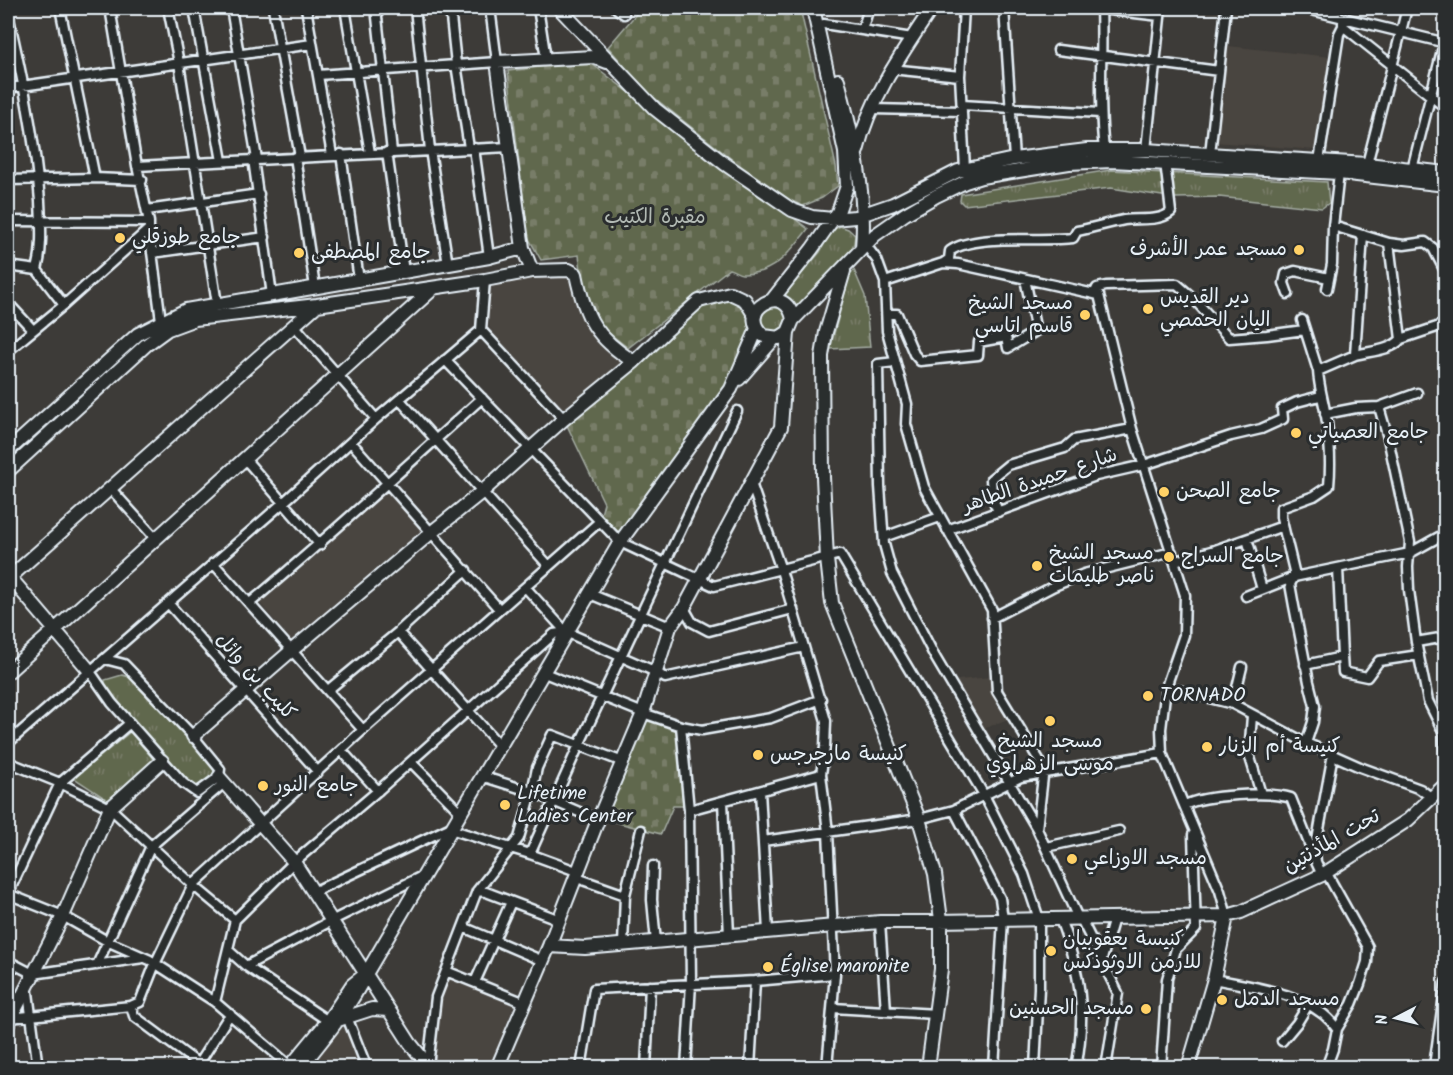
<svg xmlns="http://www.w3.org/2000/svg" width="1453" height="1075" viewBox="0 0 1453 1075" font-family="Kalam,'Playpen Sans Arabic',sans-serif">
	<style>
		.built { fill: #4a453f }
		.cemetery { fill: url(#cemetery-stones); stroke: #a4aca3; stroke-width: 1.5 }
		.park { fill: url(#park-tufts); stroke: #a4aca3; stroke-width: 1.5 }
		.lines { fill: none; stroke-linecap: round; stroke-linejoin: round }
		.street-casing { stroke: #e8f1f8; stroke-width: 13 }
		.secondary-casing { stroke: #e8f1f8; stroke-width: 16 }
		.street { stroke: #2a2d2e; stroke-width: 8 }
		.secondary { stroke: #2a2d2e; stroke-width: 12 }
		.poi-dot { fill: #ffd166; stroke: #2a2d2e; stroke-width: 2 }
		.labels { text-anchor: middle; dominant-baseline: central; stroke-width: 6; stroke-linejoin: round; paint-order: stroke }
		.park-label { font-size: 20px; fill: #b2bab4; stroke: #2a2d2e }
		.poi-label { font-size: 20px; fill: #e8f1f8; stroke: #2a2d2e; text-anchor: start }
		.street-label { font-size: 20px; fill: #e8f1f8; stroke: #2a2d2e }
	</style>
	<defs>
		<pattern id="cemetery-stones" width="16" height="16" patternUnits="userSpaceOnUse" patternTransform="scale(1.5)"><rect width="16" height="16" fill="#61674e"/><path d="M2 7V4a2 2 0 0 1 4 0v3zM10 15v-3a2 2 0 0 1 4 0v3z" fill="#787d68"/></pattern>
		<pattern id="park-tufts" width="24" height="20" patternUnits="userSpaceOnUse" patternTransform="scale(1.5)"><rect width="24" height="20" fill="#61674e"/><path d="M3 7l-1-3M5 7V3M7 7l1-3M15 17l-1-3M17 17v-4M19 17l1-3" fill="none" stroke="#787d68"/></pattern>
	</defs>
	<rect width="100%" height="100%" fill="#3d3b38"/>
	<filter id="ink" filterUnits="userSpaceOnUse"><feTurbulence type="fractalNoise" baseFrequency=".0167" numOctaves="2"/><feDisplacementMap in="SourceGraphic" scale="12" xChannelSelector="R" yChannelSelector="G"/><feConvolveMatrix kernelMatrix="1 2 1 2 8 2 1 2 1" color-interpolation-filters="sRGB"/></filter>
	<g filter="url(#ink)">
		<path class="built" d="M1228 46 1331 57 1316 150 1214 142Z
			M567 274 572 277 577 304 594 338 621 359 619 366 565 411 494 334 489 327V306L490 285Z
			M387 489 423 529 291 640 259 602Z
			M992 677 995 693 1008 719 983 729 956 683 958 680Z
			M449 975 516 1000 489 1067H439L435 1061 440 996Z
			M342 1027 347 1029 362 1067H309Z"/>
		<path class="cemetery" d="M637 8H800L836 166 838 186 822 198 803 206 792 201 734 161 647 92 608 47 637 13Z
			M588 61 808 229C790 252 774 275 742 274 738 274 734 270 729 269L628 348 599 325 584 292 579 255 541 260 528 237 508 71Z
			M715 296 745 300 755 322 731 389 620 542 599 522 604 503 564 419 667 330Z
			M647 718 677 728 685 806H673L661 834 600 818Z"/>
		<path class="park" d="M1111 170 1327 182 1329 203 1322 208 1219 197 1175 198 1111 188 964 205 960 201 961 194Z
			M840 226 848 229 855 235 854 243 851 250 796 309 791 301 784 295 820 252 831 231Z
			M854 270 865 296 870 347 830 349 849 277Z
			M761 319a13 13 0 1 1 26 0a13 13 0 1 1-26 0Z
			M122 675 130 677 215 768V776L197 786 182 776 105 686V680Z
			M130 732 155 761 109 801 74 778Z"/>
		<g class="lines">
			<defs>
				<path id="street" d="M8 8H9
					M60 8 95 178
					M110 8 137 166 149 222V229L161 321
					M168 8 179 63 217 304
					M194 8 222 161
					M231 8 257 159
					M273 8 300 157
					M306 8 332 155
					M345 8 370 153
					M376 8 392 152
					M415 8 430 150 448 265
					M450 8 456 64 469 148
					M538 8 546 59
					M616 8 624 14
					M964 8 960 76 965 169
					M1004 8 1014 159
					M1092 8 1160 16
					M1101 8C1103 55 1098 102 1104 149
					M1303 8 1446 43
					M8 14C22 76 35 138 40 201 41 224 43 248 37 270L8 266
					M1343 18V26L1446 108
					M824 24 912 38
					M862 30 869 8
					M1058 50 1219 71
					M891 69 960 76
					M318 75 497 62 490 8
					M8 88 312 44
					M962 105 1100 113
					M872 109 962 111
					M474 148 489 257
					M1146 150 1161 8
					M387 152 404 272
					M341 154 359 280
					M1210 154 1226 8
					M295 157 315 287
					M253 159 272 295
					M1319 161 1339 34 1343 26
					M1367 164 1407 8
					M137 166 509 147
					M1412 169 1444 43
					M1339 173 1333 226 1389 243 1404 245 1425 242 1433 248 1446 273
					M8 180 95 178 142 180
					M147 210 259 194
					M8 221 149 222
					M1363 235 1355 355C1370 351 1391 351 1401 339
					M1389 243 1401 339 1437 327 1446 321
					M865 244 877 260 885 282 887 331 907 404 906 424 924 487 992 610 997 691 1044 768 1037 829
					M152 253 265 237
					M943 263 949 259 950 251C975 233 1041 242 1073 238L1077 231C1093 228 1108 223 1124 220 1139 218 1159 222 1171 212L1165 162
					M37 270 64 305
					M485 280 481 330 564 419
					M885 282 943 263 958 264 1099 295 1132 429 1185 595 1184 635 1166 687 1161 729 1162 753 1220 891 1227 916
					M1327 289 1332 264 1333 226
					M1094 294 1097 288 1106 286 1177 284 1193 298 1229 338 1267 335 1304 330
					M1288 294 1284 283 1286 274 1295 271 1329 278
					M8 303 33 330
					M888 314H897L914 354 920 361 978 355 979 342 1006 337 1008 348 1036 331 1025 279
					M1302 320 1318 371 1355 355
					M294 325 376 419
					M8 351 64 305 149 229
					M445 360 620 542 714 586 840 554 984 795 1024 874 1039 919V988L1035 1068
					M895 362 878 364 880 486 884 544 892 573 935 657 1037 829 1078 918 1082 921 1118 993 1106 1068
					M400 400 549 566
					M1379 407 1388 438 1410 542 1408 567 1409 590 1416 642 1428 701 1444 733 1446 780
					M1325 414 1356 408 1379 407 1417 393
					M351 442 499 609
					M245 459 320 545
					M751 483 781 570 826 721 825 747 821 774 828 832 835 974 827 1068
					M110 488 156 539
					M998 512 992 496 991 479 1008 465 1065 448 1074 440 1132 429
					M947 530 1096 476 1144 465 1231 436 1261 429 1283 419 1282 409 1297 402 1320 396
					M884 537 940 517
					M1247 539 1262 589
					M1175 561 1215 550 1283 526
					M213 563 363 730
					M526 588 566 632 656 672 665 678 804 647
					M590 594 670 627
					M1246 596 1294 577 1410 553 1446 533
					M168 603 318 772
					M250 603C329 537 405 467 482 398
					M684 608 692 622 709 631 793 609
					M992 618 1054 586 1084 574 1172 552
					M398 632 499 745
					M1416 642 1446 637
					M1342 657 1343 672 1367 677 1379 661 1419 655
					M1305 665 1342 657 1338 568
					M89 670 112 703 183 783 197 793 219 777 220 769 193 736 124 664 105 659
					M542 672 643 713 681 726 702 730 771 718 821 699
					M1166 687 1233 704 1306 743 1360 767 1420 789 1432 798
					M328 690 398 632 466 570
					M1233 704 1242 667
					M1252 716 1249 754 1261 794
					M681 726 689 810 691 983 686 1068
					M8 743 284 502 376 419 481 330
					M1306 743 1313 722 1315 706 1309 682 1294 606 1290 584 1294 577V571L1281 517V508L1314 496 1329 486C1331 465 1330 444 1327 423 1325 405 1319 389 1318 371
					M342 751 378 791
					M8 762 60 783 110 808 193 885 235 920
					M411 762 460 812
					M481 776 532 792 598 820
					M760 791 768 932
					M1439 791 1446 800
					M723 801 729 936
					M1185 805C1204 795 1270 791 1291 798L1310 846 1315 851
					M689 810 821 774
					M954 810 1000 898 1003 919 994 1068
					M450 829 530 854 579 872
					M763 841 919 819 954 810 1021 777 1162 753
					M1046 847 1119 831
					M530 854 579 745 737 411
					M653 866 652 900 656 942
					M1326 872 1368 947 1367 962 1360 984 1352 1004 1337 1029
					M1322 875 1316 862 1315 851 1333 754
					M577 878 625 895
					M477 891 486 892 560 920
					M313 892 451 827
					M8 894 63 916 107 941 150 960 215 1002 290 1066
					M8 894 60 783 130 723
					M1060 919C1080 972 1087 1011 1076 1068
					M880 922 886 1011
					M463 927 543 961
					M623 945 625 895 641 830
					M228 950 246 966 328 1021
					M1102 959 1114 918
					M8 961 33 974 143 958
					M97 965 151 846 224 783
					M246 966 331 921 422 876
					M446 971 525 1003
					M1214 979C1252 987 1313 993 1337 1029L1333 1049 1326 1068
					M475 982 511 902
					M27 985 38 1068
					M215 1002 235 920 294 862 380 789 554 634 566 632
					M131 1006 134 1016 204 1068
					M833 1008 936 1014
					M347 1017 367 1068
					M9 1018 131 1006 140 1002 155 964 193 885 363 730 599 522
					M1282 1041 1297 1023 1308 1005
					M199 1063 230 1014
					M498 1065 514 1068
					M428 1066 436 997 477 891 519 838 532 792 537 768 552 735 623 762
					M1434 1066 1446 982
					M581 1068 594 989 755 981 835 974
					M646 1068 650 986
					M750 1068 755 981
					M1161 1068 1167 979 1176 949 1196 929 1193 835"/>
				<path id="secondary" d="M559 8 655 109 725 164 792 210 812 217 833 219 855 217 893 204 958 171 1014 159 1087 150H1146L1367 164 1446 173
					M607 62 594 57 497 62 523 248 532 271 569 270 576 274C585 318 596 338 634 362
					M838 80C852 134 867 191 862 248
					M857 151C870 98 902 53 932 8
					M844 271 826 332 822 356 823 477 827 559 832 603 919 819 935 874 941 920V969L928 1068
					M772 300 812 249 838 212 847 186 845 152 813 8
					M788 332 779 338 764 336C733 311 787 279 793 320
					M739 379 774 339
					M8 451 138 334 186 310 489 257 523 248
					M8 471 146 345 168 329 195 319 317 305 485 280 532 271
					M8 575 89 670
					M8 579 317 305
					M8 672 434 288
					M193 736 291 651 432 532 483 491 564 419 634 362 667 330 699 301 730 293 745 300 755 316
					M219 777 294 862 410 1043 430 1068
					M549 946 585 948 880 922 1227 916 1241 912 1322 875 1408 820 1446 784
					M338 1020 372 1009 389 1010
					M8 1024 63 916 110 808 162 761
					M289 1068 328 1021 352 985 362 977
					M300 1068C324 1038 349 1009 366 974L620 542 731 389 757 329
					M497 1068 549 946 598 820 643 713 670 627 684 608 781 427 788 332 793 320 875 235 905 214 936 196 965 182 981 177 1069 163 1111 161 1339 173 1446 185
					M1188 1068 1214 979 1227 916"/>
			</defs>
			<use href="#street" class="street-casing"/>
			<use href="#secondary" class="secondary-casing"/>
			<use href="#street" class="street"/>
			<use href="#secondary" class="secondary"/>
		</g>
	</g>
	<g class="poi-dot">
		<circle cx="120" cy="238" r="6"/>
		<circle cx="1299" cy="250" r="6"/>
		<circle cx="299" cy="253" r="6"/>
		<circle cx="1148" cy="309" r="6"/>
		<circle cx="1085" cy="315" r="6"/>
		<circle cx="1296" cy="433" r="6"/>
		<circle cx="1164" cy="492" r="6"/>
		<circle cx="1169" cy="557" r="6"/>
		<circle cx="1037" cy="566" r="6"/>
		<circle cx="1148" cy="696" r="6"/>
		<circle cx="1050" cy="721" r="6"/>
		<circle cx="1207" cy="747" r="6"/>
		<circle cx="758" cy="755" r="6"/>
		<circle cx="263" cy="786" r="6"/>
		<circle cx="505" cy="805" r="6"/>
		<circle cx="1072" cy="859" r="6"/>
		<circle cx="1051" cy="951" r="6"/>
		<circle cx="768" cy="967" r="6"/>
		<circle cx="1222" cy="1000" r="6"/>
		<circle cx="1146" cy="1009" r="6"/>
	</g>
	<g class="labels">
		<g class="park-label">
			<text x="655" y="218">مقبرة الكتيب</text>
		</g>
		<g class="poi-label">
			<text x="132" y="238">جامع طوزقلي</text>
			<text x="1287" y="250" text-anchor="end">مسجد عمر الأشرف</text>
			<text x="311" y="253">جامع المصطفى</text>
			<text x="1160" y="298">دير القديس<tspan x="1160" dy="23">اليان الحمصي</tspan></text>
			<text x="1073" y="304" text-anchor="end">مسجد الشيخ<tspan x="1073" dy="23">قاسم اتاسي</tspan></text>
			<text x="1308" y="433">جامع العصياتي</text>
			<text x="1176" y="492">جامع الصحن</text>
			<text x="1049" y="554">مسجد الشيخ<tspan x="1049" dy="23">ناصر طليمات</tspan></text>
			<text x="1181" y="557">جامع السراج</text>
			<text x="1160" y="696">TORNADO</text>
			<text x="1050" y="742" text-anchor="middle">مسجد الشيخ<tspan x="1050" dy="23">موسى الزهراوي</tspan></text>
			<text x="1219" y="747">كنيسة أم الزنار</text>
			<text x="770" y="755">كنيسة مارجرجس</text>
			<text x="275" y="786">جامع النور</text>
			<text x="517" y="794">Lifetime<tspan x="517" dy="23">Ladies Center</tspan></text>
			<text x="1084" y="859">مسجد الاوزاعي</text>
			<text x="1063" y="940">كنيسة يعقوبيان<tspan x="1063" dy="23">للارمن الاوثوذكس</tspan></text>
			<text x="780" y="967">Église maronite</text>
			<text x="1234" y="1000">مسجد الدمل</text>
			<text x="1134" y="1009" text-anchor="end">مسجد الحسنين</text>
		</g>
		<g class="street-label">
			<text transform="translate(1040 481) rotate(-19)">شارع حميدة الطاهر</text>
			<text transform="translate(255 677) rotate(48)">كليب بن وائل</text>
			<text transform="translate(1332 842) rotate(-30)">تحت المأذنتين</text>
		</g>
	</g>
	<rect width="1453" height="1075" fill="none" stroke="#2a2d2e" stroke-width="30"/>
	<rect x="15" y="15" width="1423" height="1045" fill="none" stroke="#e8f1f8" stroke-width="2" filter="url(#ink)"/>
	<g transform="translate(1396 1018) rotate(263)" stroke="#2a2d2e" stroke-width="4.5" paint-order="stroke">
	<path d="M0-4.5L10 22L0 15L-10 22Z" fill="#e8f1f8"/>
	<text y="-9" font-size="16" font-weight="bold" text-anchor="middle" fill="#e8f1f8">N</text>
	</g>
</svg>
